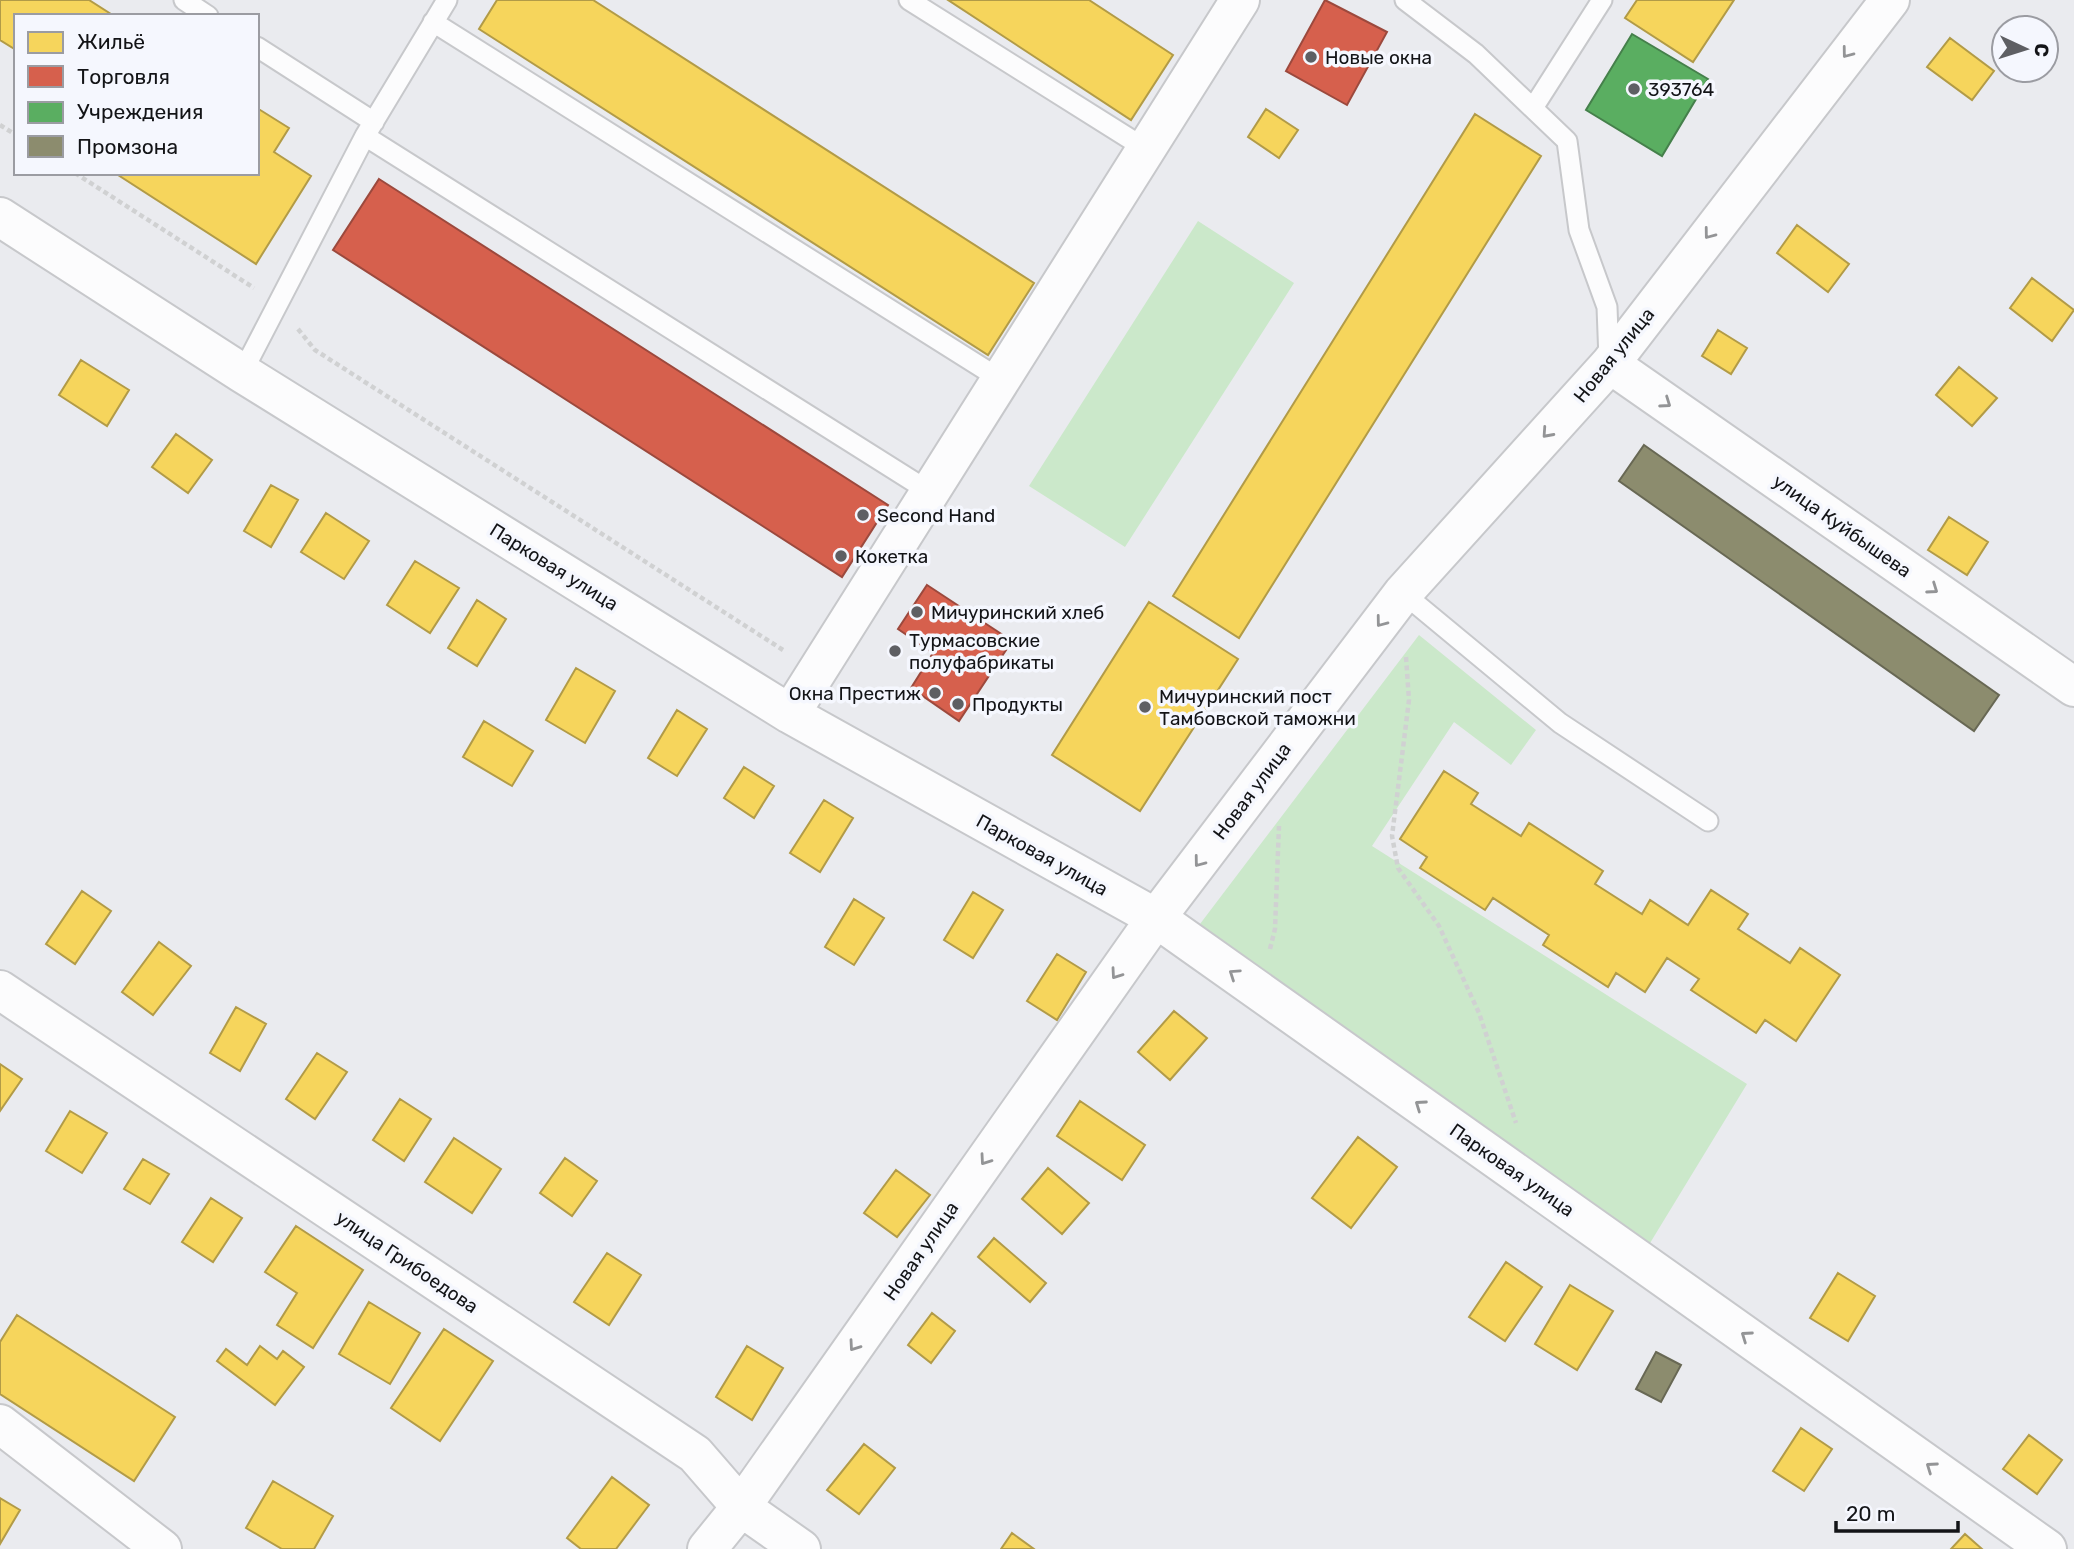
<svg xmlns="http://www.w3.org/2000/svg" width="2074" height="1549" viewBox="0 0 2074 1549" font-family="Rubik,sans-serif">
	<style>
		.green { fill: #cbe8ca }
		.homes { fill: #f6d55c; stroke: #b29b47; stroke-width: 2 }
		.shops { fill: #d6604d; stroke: #9c493d; stroke-width: 2 }
		.public { fill: #5aae61; stroke: #45804b; stroke-width: 2 }
		.industry { fill: #8c8c6e; stroke: #686854; stroke-width: 2 }
		.lines { fill: none; stroke-linecap: round; stroke-linejoin: round }
		.lane-casing { stroke: #c7c8cb; stroke-width: 23 }
		.street-casing { stroke: #c7c8cb; stroke-width: 42 }
		.path { stroke: #d0d1d2; stroke-width: 4.5; stroke-dasharray: 5 3.5; stroke-linecap: butt }
		.lane { stroke: #fcfcfd; stroke-width: 19 }
		.street { stroke: #fcfcfd; stroke-width: 38 }
		.oneway { stroke: #939496 }
		.poi-dot { fill: #5e5f63; stroke: #f5f7fe; stroke-width: 2.5 }
		.labels { text-anchor: middle; dominant-baseline: central; stroke-width: 7; stroke-linejoin: round; paint-order: stroke }
		.poi-label { font-size: 19px; fill: #131417; stroke: #f5f7fe; text-anchor: start }
		.street-label { font-size: 19px; fill: #131417; stroke: #f5f7fe }
	</style>
	<rect width="100%" height="100%" fill="#eaebef"/>
	<path class="green" d="M1198 221 1294 283 1125 547 1029 486Z
		M1419 635 1536 730 1511 765 1454 722 1372 846 1747 1084 1647 1248 1200 924Z"/>
	<path class="homes" d="M0 0H89L114 16H16V50L0 40Z
		M497 0H593L1034 283 988 355 479 29Z
		M948 0H1089L1173 55 1131 120Z
		M1637 0H1734L1693 62 1625 18Z
		M1950 38 1994 71 1972 100 1927 67Z
		M257 108 289 128 274 152 311 176 256 264 115 173H257Z
		M1266 109 1298 130 1279 158 1248 137Z
		M1475 114 1541 156 1239 638 1173 596Z
		M1797 225 1849 264 1828 292 1777 253Z
		M2032 278 2074 310 2052 341 2010 308Z
		M1718 330 1747 348 1731 374 1702 356Z
		M81 360 129 390 107 426 59 395Z
		M1959 367 1997 398 1972 426 1936 395Z
		M176 434 212 460 188 493 152 467Z
		M271 485 298 500 271 547 244 531Z
		M326 513 369 541 344 579 301 552Z
		M1949 517 1988 542 1967 575 1928 550Z
		M415 561 459 588 430 633 387 605Z
		M477 600 506 619 477 666 448 648Z
		M1149 602 1238 659 1140 811 1052 755Z
		M576 668 615 691 585 743 546 720Z
		M677 710 707 729 677 776 648 758Z
		M484 721 533 751 512 786 463 757Z
		M744 767 774 786 754 818 724 798Z
		M1444 771 1478 793 1471 804 1521 836 1529 823 1603 871 1595 884 1642 914 1650 900 1688 925 1711 890 1748 914 1738 929 1790 963 1800 948 1840 975 1796 1041 1765 1020 1756 1033 1691 990 1699 979 1667 958 1645 992 1616 973 1608 987 1543 945 1549 935 1493 898 1485 910 1420 868 1427 857 1400 839Z
		M824 800 853 818 820 872 790 853Z
		M82 891 111 911 75 964 46 944Z
		M973 892 1003 910 973 958 944 940Z
		M854 899 884 918 854 965 825 947Z
		M159 942 191 966 153 1015 122 992Z
		M1057 954 1086 972 1057 1020 1027 1001Z
		M236 1007 266 1024 240 1071 210 1053Z
		M1174 1011 1207 1038 1170 1080 1138 1052Z
		M317 1053 347 1072 315 1119 286 1099Z
		M0 1064 22 1079 0 1111Z
		M400 1099 431 1119 404 1161 373 1140Z
		M1080 1101 1145 1145 1122 1180 1057 1136Z
		M70 1111 107 1133 82 1173 46 1151Z
		M1358 1137 1397 1167 1351 1228 1312 1198Z
		M454 1138 501 1169 472 1213 425 1182Z
		M565 1158 597 1181 572 1216 540 1193Z
		M143 1159 169 1174 150 1204 124 1189Z
		M1048 1168 1089 1203 1062 1234 1022 1199Z
		M896 1170 930 1195 897 1237 864 1213Z
		M211 1198 242 1218 213 1262 182 1242Z
		M296 1226 363 1270 313 1348 277 1325 297 1293 265 1272Z
		M994 1238 1046 1283 1030 1302 978 1257Z
		M607 1253 641 1275 609 1325 574 1302Z
		M1506 1262 1542 1287 1505 1341 1469 1317Z
		M1838 1273 1875 1296 1848 1341 1810 1318Z
		M1570 1285 1613 1311 1577 1370 1535 1344Z
		M369 1302 420 1333 390 1384 339 1354Z
		M932 1313 955 1331 931 1363 908 1345Z
		M17 1315 175 1417 134 1481 0 1394V1342Z
		M444 1329 493 1361 440 1441 391 1408Z
		M260 1346 277 1359 283 1351 304 1367 275 1405 217 1361 226 1349 247 1365Z
		M747 1346 783 1368 752 1420 716 1397Z
		M1801 1428 1832 1449 1804 1491 1773 1471Z
		M2029 1435 2062 1460 2037 1494 2003 1469Z
		M864 1444 895 1468 859 1514 827 1490Z
		M612 1477 649 1505 616 1549H581L567 1538Z
		M273 1481 333 1516 314 1549H282L246 1528Z
		M0 1498 20 1510 0 1544Z
		M1012 1533 1034 1549H1001Z
		M1965 1534 1982 1549H1951Z"/>
	<path class="shops" d="M1325 0 1387 32 1347 105 1286 71Z
		M379 179 888 505 842 577 333 250Z
		M927 585 1012 641 959 721 911 688 933 653 898 629Z"/>
	<path class="public" d="M1632 34 1708 79 1662 156 1586 110Z"/>
	<path class="industry" d="M1644 445 1999 695 1974 731 1619 481Z
		M1656 1352 1681 1365 1661 1402 1636 1389Z"/>
	<g class="lines">
		<defs>
			<path id="lane" d="M184 0 208 16
				M909 0 1146 149
				M1405 0 1476 54 1567 141 1579 230 1607 307 1609 360
				M433 22 1000 379
				M257 47 374 122
				M1533 108 1602 0
				M365 136 930 492
				M242 373 365 136 447 0
				M1403 593 1560 723 1708 821"/>
			<path id="street" d="M0 217 242 373 790 714 1156 918 2047 1549
				M1610 364 2074 687
				M790 714 1240 0
				M0 990 695 1454 741 1507 801 1549
				M0 1424 162 1549
				M707 1549 741 1507 1156 918 1403 593 1610 364 1890 0"/>
		</defs>
		<use href="#lane" class="lane-casing"/>
		<use href="#street" class="street-casing"/>
		<path class="path" d="M0 125 16 135
			M75 173 254 288
			M298 329 315 350 783 650
			M1406 657 1409 700 1392 836 1398 868 1439 926 1479 1013 1516 1123
			M1270 949 1275 929 1279 826"/>
		<use href="#lane" class="lane"/>
		<use href="#street" class="street"/>
	</g>
	<defs><path id="oneway-chevron" d="M-2-3.5L2.5 0L-2 3.5" fill="none" stroke-width="1.6" stroke-linecap="round" stroke-linejoin="round" transform="scale(1.75)"/></defs>
	<g class="oneway">
		<use href="#oneway-chevron" transform="translate(1847 53) rotate(127)"/>
		<use href="#oneway-chevron" transform="translate(1709 234) rotate(127)"/>
		<use href="#oneway-chevron" transform="translate(1666 403) rotate(35)"/>
		<use href="#oneway-chevron" transform="translate(1547 433) rotate(132)"/>
		<use href="#oneway-chevron" transform="translate(1933 589) rotate(35)"/>
		<use href="#oneway-chevron" transform="translate(1381 622) rotate(127)"/>
		<use href="#oneway-chevron" transform="translate(1199 862) rotate(127)"/>
		<use href="#oneway-chevron" transform="translate(1116 974) rotate(125)"/>
		<use href="#oneway-chevron" transform="translate(1234 974) rotate(-146)"/>
		<use href="#oneway-chevron" transform="translate(1420 1105) rotate(-145)"/>
		<use href="#oneway-chevron" transform="translate(985 1160) rotate(125)"/>
		<use href="#oneway-chevron" transform="translate(1746 1336) rotate(-145)"/>
		<use href="#oneway-chevron" transform="translate(854 1346) rotate(125)"/>
		<use href="#oneway-chevron" transform="translate(1931 1467) rotate(-145)"/>
	</g>
	<g class="poi-dot">
		<circle cx="1311" cy="57" r="7"/>
		<circle cx="1634" cy="89" r="7"/>
		<circle cx="863" cy="515" r="7"/>
		<circle cx="841" cy="556" r="7"/>
		<circle cx="917" cy="612" r="7"/>
		<circle cx="895" cy="651" r="7"/>
		<circle cx="935" cy="693" r="7"/>
		<circle cx="958" cy="704" r="7"/>
		<circle cx="1145" cy="707" r="7"/>
	</g>
	<g class="labels">
		<g class="poi-label">
			<text x="1325" y="57">Новые окна</text>
			<text x="1648" y="89">393764</text>
			<text x="877" y="515">Second Hand</text>
			<text x="855" y="556">Кокетка</text>
			<text x="931" y="612">Мичуринский хлеб</text>
			<text x="909" y="640">Турмасовские<tspan x="909" dy="22">полуфабрикаты</tspan></text>
			<text x="921" y="693" text-anchor="end">Окна Престиж</text>
			<text x="1159" y="696">Мичуринский пост<tspan x="1159" dy="22">Тамбовской таможни</tspan></text>
			<text x="972" y="704">Продукты</text>
		</g>
		<g class="street-label">
			<text transform="translate(1614 355) rotate(-51)">Новая улица</text>
			<text transform="translate(1842 526) rotate(35)">улица Куйбышева</text>
			<text transform="translate(554 567) rotate(32)">Парковая улица</text>
			<text transform="translate(1252 791) rotate(-53)">Новая улица</text>
			<text transform="translate(1042 855) rotate(29)">Парковая улица</text>
			<text transform="translate(1512 1170) rotate(35)">Парковая улица</text>
			<text transform="translate(921 1251) rotate(-55)">Новая улица</text>
			<text transform="translate(407 1262) rotate(34)">улица Грибоедова</text>
		</g>
	</g>
	<rect x="14" y="14" width="245" height="161" fill="#f5f7fe" stroke="#9b9ca2" stroke-width="2"/>
	<rect x="28" y="32" width="35" height="21" fill="#f6d55c" stroke="#9b9ca2" stroke-width="2"/>
	<text x="77" y="49" font-size="21" fill="#131417">Жильё</text>
	<rect x="28" y="66" width="35" height="21" fill="#d6604d" stroke="#9b9ca2" stroke-width="2"/>
	<text x="77" y="84" font-size="21" fill="#131417">Торговля</text>
	<rect x="28" y="102" width="35" height="21" fill="#5aae61" stroke="#9b9ca2" stroke-width="2"/>
	<text x="77" y="119" font-size="21" fill="#131417">Учреждения</text>
	<rect x="28" y="136" width="35" height="21" fill="#8c8c6e" stroke="#9b9ca2" stroke-width="2"/>
	<text x="77" y="154" font-size="21" fill="#131417">Промзона</text>
	<g transform="translate(2025 49) rotate(94)"><circle r="33" fill="#f5f7fe" stroke="#9b9ca2" stroke-width="2"/>
	<path d="M0-5L12 26L0 18L-12 26Z" fill="#5e5f63"/>
	<text y="-10" font-size="19" font-weight="bold" text-anchor="middle" fill="#131417">С</text>
	</g>
	<path d="M1836 1521v10h122v-10" fill="none" stroke="#131417" stroke-width="3.5"/>
	<text x="1846" y="1521" font-size="21" fill="#131417" stroke="#f5f7fe" stroke-width="5" paint-order="stroke">20 m</text>
</svg>
